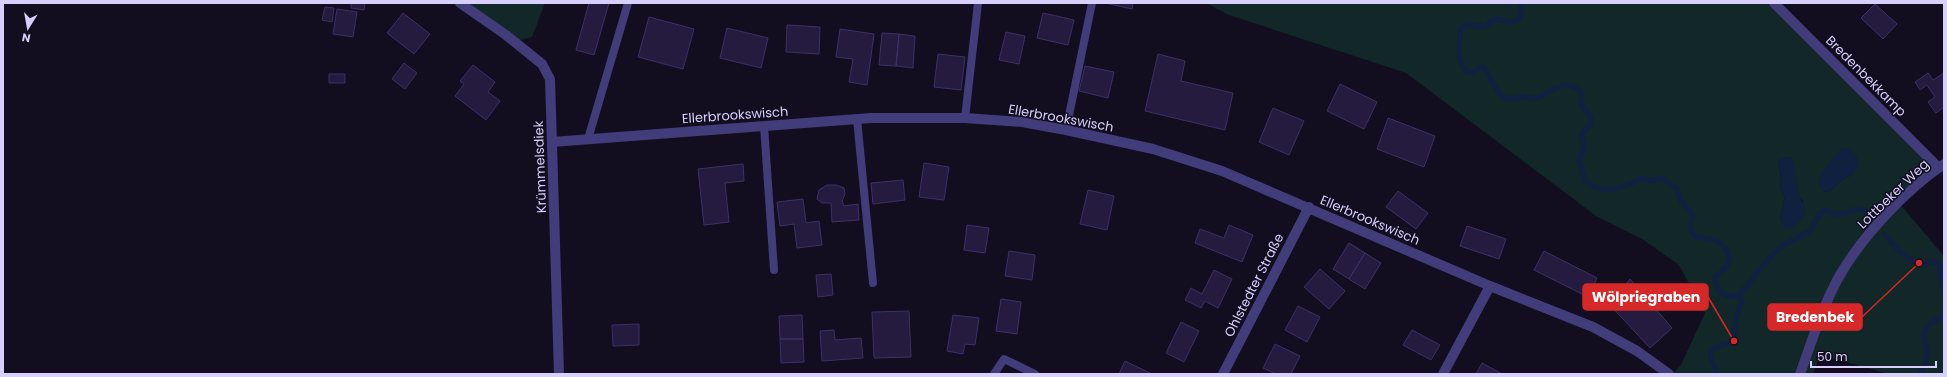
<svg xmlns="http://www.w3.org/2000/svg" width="1947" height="377" viewBox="0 0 1947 377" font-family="Poppins,sans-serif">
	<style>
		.green { fill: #112728; fill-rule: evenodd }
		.water { fill: #102041 }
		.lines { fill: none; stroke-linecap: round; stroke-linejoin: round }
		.stream { stroke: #102041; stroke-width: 5 }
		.building { fill: #241b3e; stroke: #3e2f69 }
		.service { stroke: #423c7a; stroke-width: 8 }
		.minor { stroke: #423c7a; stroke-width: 10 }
		.labels { text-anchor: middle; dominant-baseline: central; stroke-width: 3; stroke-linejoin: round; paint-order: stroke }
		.street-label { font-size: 13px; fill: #d7cffc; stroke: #120e1f }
		.leader { fill: none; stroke: #d62828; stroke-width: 1.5 }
		.callout-dot { fill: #d62828; stroke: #120e1f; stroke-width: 1.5 }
		.callout { fill: #d62828; stroke: #d62828; stroke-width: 1.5 }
		.callout-label { font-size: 14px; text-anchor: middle; font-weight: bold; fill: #fff }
	</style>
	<rect width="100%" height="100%" fill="#120e1f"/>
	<path class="green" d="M468 3H545L532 37 520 40Z
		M1206 3H1774L1939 168 1899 203 1944 256V374H1889L1820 355 1813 374H1672L1681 365 1705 313 1679 265 1642 239 1596 216 1406 73 1229 15ZM1788 157 1792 159 1799 197 1803 201 1802 217 1798 221 1780 219 1785 197 1780 188 1781 177 1778 160ZM1853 174 1839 182 1830 191 1825 192 1819 183Z"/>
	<path class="water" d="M1843 148 1850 149 1858 159 1857 169 1853 174 1839 182 1830 191 1825 192C1822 189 1819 186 1819 181 1820 173 1837 153 1843 148Z
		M1788 157 1793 159 1799 197C1804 202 1807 211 1802 218 1799 221 1798 221 1796 225L1790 229 1784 227 1780 219 1785 197 1780 188 1781 176 1778 160 1782 158Z"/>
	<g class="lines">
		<path class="stream" d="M1520 3 1522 9 1520 19 1512 22 1495 19 1484 27 1468 24 1460 29C1460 45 1455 59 1467 72L1474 73 1478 68 1483 67C1492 75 1493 91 1504 97 1512 101 1517 97 1524 97 1528 97 1533 99 1537 98 1554 92 1563 76 1581 92L1582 106 1591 118V124L1581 134 1584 147 1579 161 1585 181C1602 197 1625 187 1642 178L1652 181 1662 178 1677 189 1681 201 1693 216C1691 222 1689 230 1693 234 1698 239 1708 239 1714 240 1720 242 1723 245 1727 250 1735 262 1723 270 1715 278 1714 292 1727 300 1740 294L1772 255 1782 246 1811 230 1820 213 1826 210C1846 223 1854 200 1868 213
			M1884 234C1893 244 1905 260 1919 263 1926 265 1931 261 1938 262L1944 292
			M1715 374 1716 370 1711 359V351C1718 344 1726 345 1734 341L1736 317 1741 304 1740 294
			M1920 374C1924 366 1928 358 1927 349 1926 343 1922 337 1925 330 1929 321 1938 321 1944 314"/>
	</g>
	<path class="building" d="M351 3H365L364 10 351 8Z
		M589 3H609L594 55 576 50Z
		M1105 3H1133L1132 9Z
		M1875 4 1897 24 1883 39 1861 18Z
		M325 7 334 8 332 22 322 20Z
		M337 9 357 12 353 37 333 34Z
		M403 13 430 34 414 54 387 33Z
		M1043 13 1074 20 1068 45 1037 38Z
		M649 17 694 29 683 69 638 57Z
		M787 25 820 27 819 54 786 52Z
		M727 28 768 38 761 68 720 58Z
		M840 29 874 34 867 85 849 82 853 59 836 57Z
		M1006 32 1025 36 1019 64 999 60Z
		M882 33 899 34 896 66 879 65Z
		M899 34 915 36 913 68 896 66Z
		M938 54 965 57 961 90 934 87Z
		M1158 54 1185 61 1181 81 1233 93 1225 130 1145 111Z
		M404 63 417 73 405 89 392 79Z
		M473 65 495 82 488 92 500 101 486 120 455 96 464 84 460 81Z
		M1085 66 1114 72 1108 98 1079 91Z
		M1928 73 1933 80 1944 73V107L1936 113 1928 102 1935 97 1927 85 1920 90 1915 82Z
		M329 74H345V83H329Z
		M1340 84 1377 102 1364 129 1327 111Z
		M1273 108 1304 121 1289 155 1259 142Z
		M1388 118 1435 136 1424 167 1377 149Z
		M924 163 949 167 944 200 919 197Z
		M743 164 744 181 725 183 729 222 704 225 698 169Z
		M903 180 905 200 873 204 871 183Z
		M827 185H836L844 188 845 194 842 201 844 206 858 204 859 220 832 222 831 203H822L817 199 819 190Z
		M1088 190 1114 196 1107 230 1080 224Z
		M1398 191 1428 213 1416 229 1386 207Z
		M803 199 806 223 819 221 822 245 797 248 794 224 780 226 777 202Z
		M967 225 989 228 985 253 964 250Z
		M1229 225 1253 235 1242 262 1195 243 1200 229 1224 238Z
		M1467 226 1506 239 1499 259 1460 246Z
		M1349 243 1365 253 1349 279 1333 269Z
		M1009 251 1035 255 1032 280 1005 276Z
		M1544 251 1597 278 1588 297 1534 270Z
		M1365 253 1381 263 1365 289 1349 279Z
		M1320 269 1345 291 1329 309 1304 287Z
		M1214 270 1232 279 1218 308 1205 301 1201 308 1185 300 1191 288 1202 294Z
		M831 274 833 295 818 297 816 275Z
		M1630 279 1672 328 1650 348 1610 305Z
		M1001 299 1021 302 1017 334 996 331Z
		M1298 306 1320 317 1307 342 1285 330Z
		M909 311 911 357 874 358 872 312Z
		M802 315 803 339H780L779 316Z
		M953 315 979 318 975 345 965 344 963 354 947 351Z
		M1181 322 1199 331 1184 362 1166 353Z
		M639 324V345L613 346 612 325Z
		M834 330 835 340 861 338 863 358 822 361 820 331Z
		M1412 330 1440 345 1431 360 1403 345Z
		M780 339H803L804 362 781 363Z
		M1275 344 1300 356 1291 374H1276L1263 368Z
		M1125 361 1152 374H1119Z
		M1482 363 1502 374H1476Z"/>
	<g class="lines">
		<path class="service" d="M965 118 978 3
			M857 119 873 283
			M764 126 774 270
			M1066 130 1092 3
			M588 139 628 3
			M994 374 1004 359 1035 374"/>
		<path class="minor" d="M460 3 506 35 542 64 550 79 559 374
			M1774 3 1939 168
			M552 142 871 118H965L1022 122 1066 130 1153 149 1222 171 1490 286 1593 327 1637 351 1669 374
			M1223 374 1309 207
			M1443 374 1490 286
			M1800 374C1812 341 1823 305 1840 275 1864 234 1905 191 1944 164"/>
	</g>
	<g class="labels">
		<g class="street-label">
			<text transform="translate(1866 76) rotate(45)">Bredenbekkamp</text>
			<text transform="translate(735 115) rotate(-4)">Ellerbrookswisch</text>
			<text transform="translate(1061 118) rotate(10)">Ellerbrookswisch</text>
			<text transform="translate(540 167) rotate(-92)">Krümmelsdiek</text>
			<text transform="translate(1893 194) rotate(-44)">Lottbeker Weg</text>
			<text transform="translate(1370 220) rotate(23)">Ellerbrookswisch</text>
			<text transform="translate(1254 285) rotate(-63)">Ohlstedter Straße</text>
		</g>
	</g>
	<path class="leader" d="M1734 341L1708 297M1919 263L1862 317"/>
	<g class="callout-dot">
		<circle cx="1734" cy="341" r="4"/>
		<circle cx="1919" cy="263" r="4"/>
	</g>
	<g class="callout">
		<rect x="1583" y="284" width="125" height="26" rx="4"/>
		<rect x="1768" y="304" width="94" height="26" rx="4"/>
	</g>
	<g class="callout-label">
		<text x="1646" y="302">Wölpriegraben</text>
		<text x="1815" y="322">Bredenbek</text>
	</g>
	<rect width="1947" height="377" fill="none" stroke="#d7cffc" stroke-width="8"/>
	<g transform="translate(28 28) rotate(191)" stroke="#120e1f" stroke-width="3" paint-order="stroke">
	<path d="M0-3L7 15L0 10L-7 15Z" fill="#d7cffc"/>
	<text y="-6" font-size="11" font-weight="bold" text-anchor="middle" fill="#d7cffc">N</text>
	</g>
	<path d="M1811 361v6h125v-6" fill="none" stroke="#d7cffc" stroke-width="2"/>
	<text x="1817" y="361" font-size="12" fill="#d7cffc" stroke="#120e1f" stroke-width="3" paint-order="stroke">50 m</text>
</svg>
